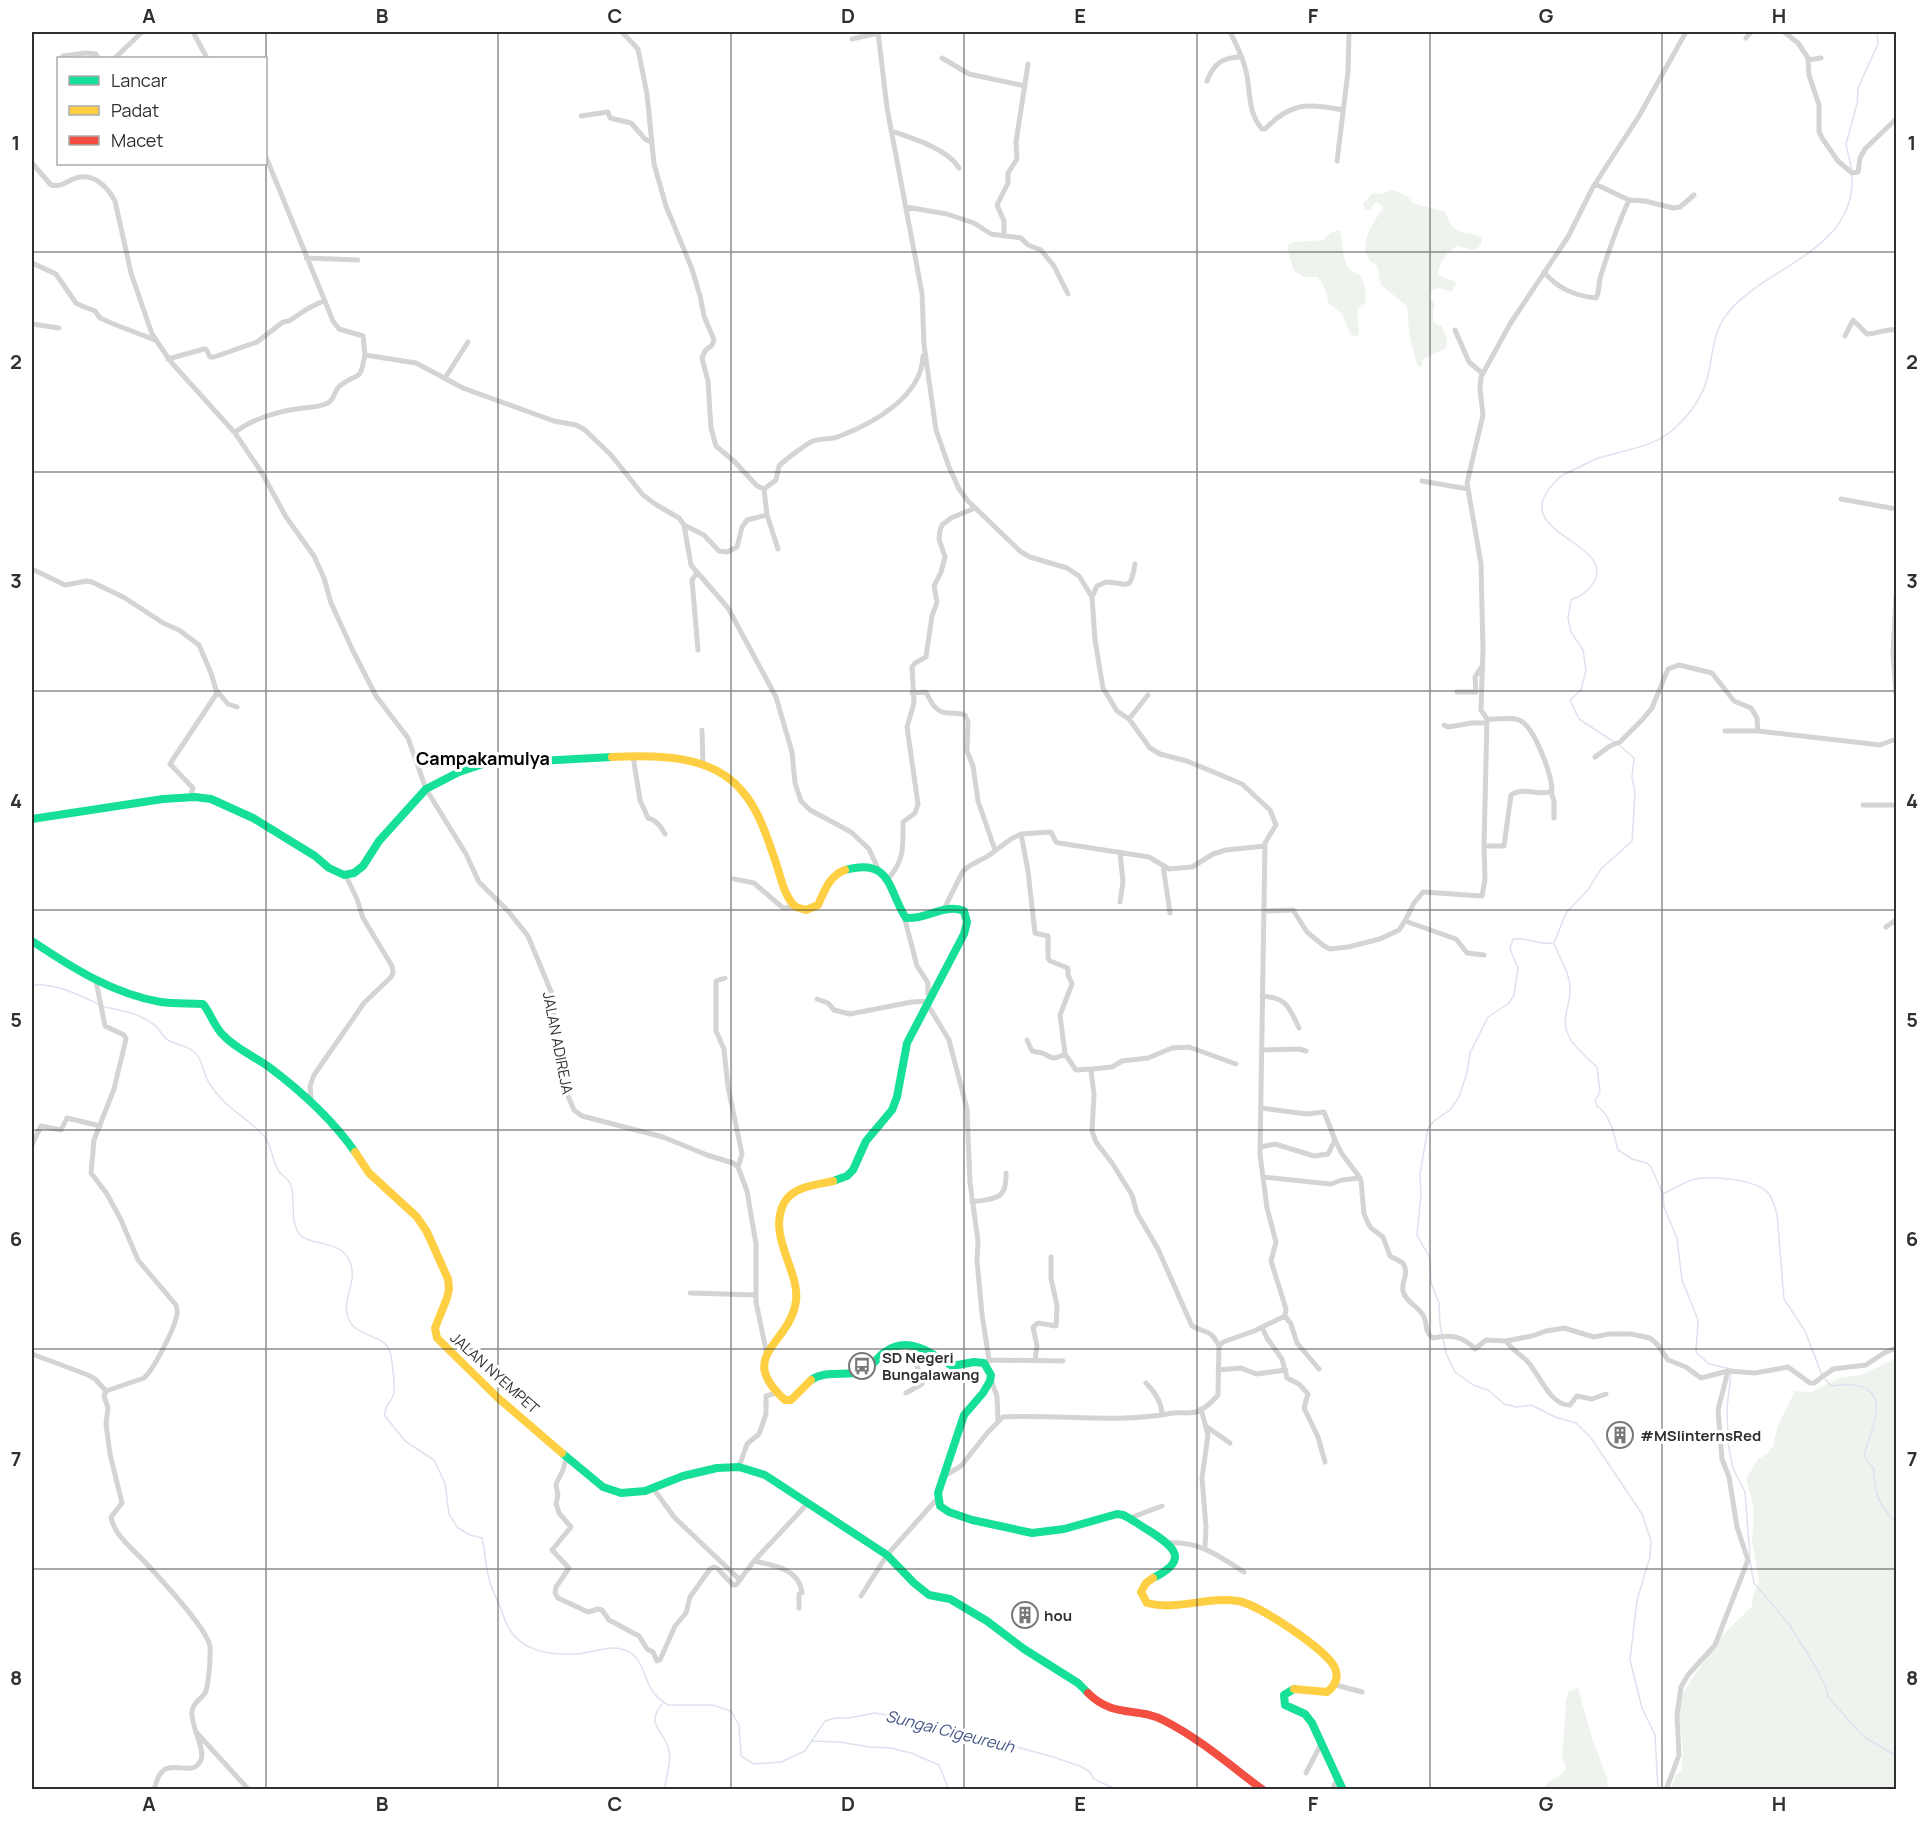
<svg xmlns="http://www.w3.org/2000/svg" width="1928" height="1821" viewBox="0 0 1928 1821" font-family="Manrope,sans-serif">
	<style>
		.green { fill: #eef4ed }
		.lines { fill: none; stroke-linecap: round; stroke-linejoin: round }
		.stream { stroke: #dde2ef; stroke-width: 1.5 }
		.street { stroke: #d4d4d4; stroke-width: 5 }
		.fast { stroke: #16e098; stroke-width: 8 }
		.slow { stroke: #ffcf43; stroke-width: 8 }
		.jam { stroke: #f24e42; stroke-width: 8 }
		.grid { fill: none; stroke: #303030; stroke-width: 1.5; stroke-opacity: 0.55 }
		.labels { text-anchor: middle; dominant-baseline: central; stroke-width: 6; stroke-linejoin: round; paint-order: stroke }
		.street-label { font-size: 15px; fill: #303030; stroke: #fff }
		.poi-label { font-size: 15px; font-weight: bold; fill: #303030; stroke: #fff; text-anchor: start }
		.water-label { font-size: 16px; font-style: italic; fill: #475889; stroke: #fff }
		.quarter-label { font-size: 18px; font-weight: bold; fill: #000; stroke: #fff }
		.neatline { fill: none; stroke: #303030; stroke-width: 2 }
		.grid-label { font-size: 20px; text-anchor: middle; font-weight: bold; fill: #303030 }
	</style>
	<rect width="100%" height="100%" fill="#fff"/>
	<path class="green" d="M1392 190 1405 195 1415 204 1444 211C1447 216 1450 225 1454 228 1461 235 1474 232 1482 238L1481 244 1477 249 1472 250 1457 246C1447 252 1439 263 1438 275L1456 282 1452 292 1437 288 1432 290 1430 299 1435 302 1433 312V322L1442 326 1447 339 1446 348 1423 359 1421 368 1417 365 1409 333 1407 306 1381 285C1378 279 1380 271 1377 266 1375 264 1371 263 1369 260 1358 242 1374 222 1383 208L1380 204 1376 202 1370 210 1365 209 1363 204 1373 193 1382 194Z
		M1335 231H1340C1343 241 1342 251 1345 260 1351 276 1353 268 1360 276 1365 281 1367 297 1365 303 1352 308 1360 323 1359 334L1354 337 1350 334 1342 314 1329 304 1324 286 1318 277H1304L1294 271 1287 248 1289 244 1294 242 1323 240 1330 233Z
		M1896 1358V1789L1670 1790 1676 1774 1681 1772 1683 1752 1679 1713 1682 1694 1720 1638 1752 1606 1753 1596 1759 1581 1752 1541 1754 1509 1746 1479 1758 1459 1767 1454 1773 1446 1778 1425 1795 1391 1811 1392 1839 1378 1861 1375Z
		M1578 1688 1592 1738 1607 1778 1608 1789H1543C1550 1777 1558 1781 1566 1768L1562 1758 1566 1700 1569 1691Z"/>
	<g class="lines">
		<path class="stream" d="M1852 171 1846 144 1857 104 1858 88 1878 44 1877 32
			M1614 742 1579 719 1570 700 1581 690 1586 670 1583 650 1571 632 1568 618 1571 600C1582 596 1590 590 1595 580 1613 540 1500 532 1559 478 1563 474 1570 472 1575 469 1582 466 1589 462 1596 459 1622 450 1654 448 1675 428 1690 414 1702 398 1707 379 1713 357 1712 333 1727 314 1764 266 1856 252 1852 176
			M1618 744 1634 758 1632 777 1635 792 1632 841 1601 869 1587 891 1566 913 1554 943C1559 958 1569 970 1570 986 1571 996 1568 1004 1566 1014 1561 1038 1581 1052 1597 1067L1600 1092 1595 1101 1597 1106C1611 1116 1614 1134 1618 1150L1632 1159 1647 1163 1651 1167 1663 1194 1664 1207 1677 1238 1682 1280 1698 1320 1696 1352 1709 1364 1731 1369
			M1552 943C1538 945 1527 937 1513 939L1510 949 1518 968 1514 995 1509 1003 1488 1017 1470 1053 1467 1073 1459 1097 1450 1110 1434 1121 1428 1128 1420 1174 1421 1195 1417 1235 1430 1258 1431 1283 1439 1303 1440 1325 1446 1353 1455 1372 1473 1385 1488 1390 1504 1404 1516 1407 1531 1405 1555 1417 1576 1423 1591 1438 1642 1514 1651 1541 1650 1557 1637 1600 1630 1660 1642 1708 1655 1735 1658 1790
			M32 985C55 983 77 994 98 1004
			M102 1006C120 1011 138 1012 153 1024 160 1028 161 1036 168 1040 176 1045 186 1045 193 1051 203 1058 203 1074 209 1083 223 1106 243 1115 261 1133 272 1143 271 1158 278 1170 281 1175 287 1178 290 1183 297 1199 289 1216 298 1232 305 1246 337 1239 348 1258 361 1280 339 1300 349 1320 357 1338 384 1333 390 1352 392 1357 396 1391 393 1396 390 1404 384 1406 385 1416L405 1441 434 1460 445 1483 449 1514 458 1528 470 1535 482 1538C485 1550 485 1562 488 1574 490 1585 494 1594 499 1604 502 1611 504 1618 507 1625 520 1651 548 1655 575 1654 591 1654 609 1644 625 1650 650 1660 639 1689 668 1705H713L731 1711 739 1725 741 1756 754 1764 781 1762 805 1751 825 1721 835 1718H848L875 1713 916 1720 1050 1756 1080 1766 1089 1771 1094 1779 1117 1790
			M1663 1194C1672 1190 1682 1183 1692 1180 1709 1175 1756 1179 1768 1193 1773 1199 1775 1207 1777 1214L1784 1299 1805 1331 1822 1375
			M1731 1373 1727 1408 1728 1443 1733 1468 1745 1492 1750 1556
			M1825 1379 1831 1386C1892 1377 1878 1415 1864 1454L1865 1458 1874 1469C1874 1494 1879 1505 1896 1523
			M1750 1561 1754 1583 1789 1624 1817 1669 1826 1688 1828 1697 1863 1736 1896 1756
			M662 1704C644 1726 666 1731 669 1751 672 1764 665 1777 665 1790
			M812 1741 839 1742 870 1747 891 1748 911 1753 939 1765 949 1790"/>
		<path class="street" d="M193 32 207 58
			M622 32 638 49 647 94 654 164 666 206 692 269 700 296 704 316 714 340 712 345 705 351 702 358 708 381 711 428 716 446 735 462 757 486 764 489 776 480 779 466C785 460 806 444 813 441 821 438 832 440 840 436 874 423 922 396 923 356
			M878 32 887 108 922 293 924 345 936 430 949 467 959 489 968 501 1021 552 1030 557 1067 568 1079 576 1092 597 1095 640 1103 688 1117 711 1129 719 1150 748 1160 754 1187 761 1242 784 1270 810 1276 825 1265 843 1260 1154 1267 1208 1276 1242 1271 1261 1286 1309 1285 1316 1291 1324 1297 1343 1319 1369
			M1230 32C1236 44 1243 57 1246 71 1251 91 1247 112 1262 129H1265C1291 102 1308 103 1343 110
			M1784 32 1798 43 1808 58 1809 75 1819 105V131L1822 138 1838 161 1852 173 1858 172 1860 158 1865 149 1896 119
			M1746 38 1751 32
			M852 39 878 33
			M63 56 86 53 96 54 98 58
			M115 58 142 32
			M942 58 969 74 1025 86
			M1808 60 1821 58
			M1207 81C1214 63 1223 57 1242 57
			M581 116 608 112 610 118 631 123 645 139 651 142
			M891 131C912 138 948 149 959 168
			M266 157 333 321 339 329 363 336 365 355 416 363 463 388 554 421 576 425 585 430 611 455 643 495 655 504 679 518 684 525 691 565 728 608 776 697 792 752 795 783 801 801 810 810 851 832 869 849 880 873
			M1337 161 1348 72 1349 32
			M32 163 51 185C60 187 65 183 73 179 92 171 107 186 115 201L131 273 152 334 171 362 235 433
			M1595 184 1629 200 1645 201 1673 208 1680 207 1694 195
			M906 207 947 214 974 223 991 234 1021 238 1028 245 1041 250 1054 266 1068 294
			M1004 236V221L997 205 1008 183V173L1017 159 1016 142 1028 64
			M306 258 358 260
			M32 263 56 274 76 303 82 306 95 311 100 318 111 323 155 340
			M1544 272C1557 288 1575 296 1596 298 1600 291 1598 283 1601 275 1609 250 1618 224 1629 200
			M32 324 59 328
			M1455 330 1469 362 1482 373
			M1845 336 1853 320 1867 334C1878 334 1886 328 1896 330
			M365 355C359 384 361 370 341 385 334 389 336 398 328 403 318 408 306 407 296 409 280 411 246 421 235 433L262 473 286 517 314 556 324 578 331 603 353 651 376 696 408 738 426 789 466 854 479 882 508 911 528 936 552 994 554 1026 566 1091 574 1110 582 1116 663 1137 707 1155 733 1163 738 1167 747 1191 756 1244V1302L767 1355
			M168 359 204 349H206L210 357H214L257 342 283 322 289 321 307 309 323 301
			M445 378 468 342
			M1422 481 1468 489
			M764 489 767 515 778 549
			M1841 499 1896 509
			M684 525 704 535 719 551 727 552 737 547 742 527 747 520 767 515
			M32 569 65 585 87 581 92 582 125 598 163 623 179 630 199 645 211 673 217 693 170 764 193 788 190 797
			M696 574 692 580 698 650
			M1896 596 1893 653 1896 693
			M1092 597 1097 586 1106 582C1127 582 1130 594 1135 564
			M217 691 228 704 237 707
			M1457 692H1476L1475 677 1482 666
			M912 693 926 692C931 702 936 714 950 713 956 713 959 713 965 715L968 722 967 751 973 766 978 801 995 850
			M1129 719 1148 695
			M1444 725 1448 727 1472 723H1487
			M702 730 703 766
			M1725 731H1758
			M633 756 640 800 648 818C656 820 661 826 665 834
			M1595 757 1610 746 1620 742 1642 720 1652 708 1668 669 1679 665 1712 673 1734 701 1751 708 1757 718 1758 731 1880 745 1896 739
			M1551 792 1554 801V818
			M1863 805H1896
			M1021 834 1028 871 1035 933 1048 936V958L1050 961 1068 968V975L1072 984 1060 1015 1065 1054C1050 1061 1054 1058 1042 1053 1039 1052 1036 1052 1032 1051L1027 1040
			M1484 846 1487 719
			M1163 866 1170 913
			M734 879 754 883 783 908 796 907
			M887 880C905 860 903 846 903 822L915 813 918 804 907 727 914 703 912 667 915 663 926 657 932 616 937 602 934 586 941 572 945 557 939 539 940 530 942 525 951 518 975 508
			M1120 902 1123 882 1120 852
			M945 907 963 871 971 865 988 856 1011 839 1021 834 1051 832 1056 842 1059 843 1149 857 1169 869 1192 867 1213 854 1226 850 1265 846
			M1264 911 1293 910 1307 932 1324 946 1330 949 1348 947 1380 939 1399 930 1405 921 1456 939 1467 953 1484 955
			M904 916 917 966 928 983V994L931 999
			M1405 921 1414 903 1423 892 1482 896 1485 880 1484 846H1504L1511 795C1524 786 1538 797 1552 791 1552 775 1535 729 1521 721 1513 716 1497 720 1487 719L1481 710 1483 649 1481 564 1467 483 1483 415 1480 389 1481 377 1510 324 1568 237 1593 187 1639 116 1686 32
			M1886 927 1896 920
			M725 978 716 981V1031L724 1049 728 1087 742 1154 738 1167
			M96 981 105 1026 124 1035 126 1039 114 1089 94 1140 91 1173 107 1194 121 1220 138 1260 176 1305C177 1308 178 1311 177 1314 175 1328 154 1369 144 1378L106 1391 104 1396 108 1408 106 1424 110 1454 122 1503 111 1517C114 1535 131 1547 143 1560 158 1576 203 1625 209 1643 211 1647 210 1653 210 1657 210 1664 208 1688 205 1693 201 1700 193 1702 192 1711 190 1725 206 1750 201 1760 193 1778 172 1759 161 1773 157 1777 156 1784 154 1790
			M1262 996C1287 998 1289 1007 1299 1028
			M817 999 828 1003 834 1010 850 1014 912 1002 930 1001
			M928 1005 949 1040 967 1109 970 1183 978 1241 977 1261 982 1314 989 1360 986 1364
			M1263 1050 1299 1049 1306 1051
			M1065 1054 1076 1070 1092 1069
			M311 1101 310 1086 314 1075 364 1003 391 977 393 973 392 966 363 918 357 899 345 874
			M1261 1108 1307 1114 1324 1112 1335 1140
			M32 1145 41 1126 61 1130 67 1118 100 1126
			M1261 1147 1275 1144 1314 1156 1328 1154 1335 1140 1342 1154 1358 1175 1361 1181 1364 1214 1368 1223 1371 1228 1383 1237 1390 1256 1403 1263C1410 1276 1401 1279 1403 1291 1405 1302 1420 1307 1424 1317 1428 1325 1424 1332 1433 1338 1450 1334 1463 1336 1475 1349L1486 1340 1506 1341 1532 1336 1546 1331 1564 1328 1594 1337 1609 1334H1631L1650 1338 1657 1344 1668 1360 1686 1367 1701 1378 1728 1371 1755 1373 1788 1367 1810 1383H1814L1833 1369 1866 1365 1884 1353 1896 1348
			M1263 1177 1331 1184 1342 1180 1360 1178
			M972 1202C995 1198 1007 1201 1006 1173
			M690 1293 756 1295
			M1262 1327 1267 1338 1282 1359 1287 1378 1299 1384 1308 1394 1304 1408 1318 1437 1325 1462
			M1506 1341C1511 1349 1520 1354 1527 1361 1539 1373 1550 1406 1570 1405L1577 1396 1592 1399 1606 1394
			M1219 1346 1223 1342 1254 1331 1285 1316
			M32 1354 88 1375 95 1379 106 1391
			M989 1360 1063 1361
			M1035 1360 1037 1346 1033 1327 1038 1323 1056 1326 1057 1306 1051 1278V1257
			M1218 1370 1241 1368 1256 1374 1286 1370
			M991 1380 997 1396 998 1421
			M1146 1383C1155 1392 1162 1402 1162 1415
			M906 1393 922 1384 923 1381 908 1345
			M1201 1409 1208 1435 1202 1478 1206 1527 1205 1548
			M1207 1427 1230 1443
			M567 1455 563 1470 556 1484 558 1496 556 1503 559 1513 571 1527 552 1550 569 1568 556 1587 555 1593 558 1598 588 1612 598 1609 602 1610 609 1620 639 1636 647 1649 653 1652 657 1661 660 1660 675 1626 686 1613 690 1597 710 1569 714 1567 717 1568 733 1585H736L754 1561 808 1503
			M739 1467 747 1444 759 1434 766 1414V1396L776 1393
			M946 1475 961 1466 988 1432 1003 1417C1060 1414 1116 1424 1173 1413 1180 1412 1188 1414 1196 1412 1204 1409 1212 1402 1218 1395L1219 1346C1210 1328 1206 1334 1192 1326L1158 1249 1137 1213 1132 1195 1112 1163 1096 1142 1092 1131 1094 1094 1091 1071 1092 1069 1112 1067 1122 1061 1148 1058 1172 1048 1189 1047 1236 1064
			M653 1488 674 1517 740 1580
			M1130 1518 1162 1506
			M1169 1543C1199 1541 1219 1556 1244 1572
			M754 1561C773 1565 800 1569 802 1593L799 1594V1608
			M861 1596 887 1555 937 1499
			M1336 1685 1362 1692
			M196 1732 249 1790
			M1306 1773 1321 1744
			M1332 1790 1338 1778
			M1666 1790 1679 1755 1677 1715 1681 1687 1688 1675 1715 1645 1748 1560 1737 1527 1729 1477 1722 1459 1718 1410 1728 1371"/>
		<path class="fast" d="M32 819 163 799 195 797 211 799 253 818 315 856 329 868 344 875 354 873 363 866 379 841 426 789 459 772 483 764 612 757
			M32 941C71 967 113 994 161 1002 175 1004 189 1003 203 1004 211 1014 214 1026 223 1035 236 1049 254 1056 269 1067 301 1091 332 1119 355 1152
			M833 1181 847 1176 853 1170 866 1141 892 1110 897 1097 907 1043 964 934 967 922 964 911C943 903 927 920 906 918 888 891 892 857 845 870
			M811 1380C826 1370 844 1376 861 1372 873 1369 875 1358 885 1352 908 1335 932 1353 952 1366L974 1362 984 1363 991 1375 990 1381 983 1393 964 1415 938 1493 940 1506 949 1512 972 1520 1032 1533 1064 1529 1117 1514 1123 1515C1132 1519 1139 1525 1148 1530 1175 1547 1190 1560 1153 1578
			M562 1453 603 1487 621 1493 645 1491 683 1476 717 1468 739 1467 765 1475 887 1555 914 1583 929 1595 950 1599 987 1621 1024 1649 1078 1683 1088 1693
			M1294 1689 1284 1695 1285 1705 1305 1714 1312 1723 1343 1790"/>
		<path class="slow" d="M612 757C655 755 712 754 742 791 758 809 766 834 774 857 780 873 783 896 796 907L806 910 818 905C825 890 829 876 845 870
			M355 1152 369 1173 417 1217 427 1232 448 1279 449 1289 447 1298 435 1328 437 1338 497 1397 562 1453
			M811 1380 791 1400H785C735 1355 790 1345 796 1301 800 1271 767 1236 784 1203 793 1186 817 1185 833 1181
			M1153 1578 1146 1583 1141 1592 1147 1603C1178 1611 1208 1596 1238 1601 1258 1604 1327 1650 1335 1668 1339 1678 1335 1686 1327 1692L1294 1689"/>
		<path class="jam" d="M1088 1693C1114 1719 1137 1706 1165 1721 1200 1739 1231 1766 1263 1790"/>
	</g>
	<path class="grid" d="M266 32V1790M498 32V1790M731 32V1790M964 32V1790M1197 32V1790M1430 32V1790M1662 32V1790M32 252H1896M32 472H1896M32 691H1896M32 910H1896M32 1130H1896M32 1349H1896M32 1569H1896"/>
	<defs>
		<symbol id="bus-ring" viewBox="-11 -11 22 22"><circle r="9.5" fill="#fff" stroke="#787878" stroke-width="1.5"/><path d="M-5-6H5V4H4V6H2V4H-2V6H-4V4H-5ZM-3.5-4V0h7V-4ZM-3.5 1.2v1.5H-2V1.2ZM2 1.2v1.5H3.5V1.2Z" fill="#787878"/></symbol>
		<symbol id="building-ring" viewBox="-11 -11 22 22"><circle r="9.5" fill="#fff" stroke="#787878" stroke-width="1.5"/><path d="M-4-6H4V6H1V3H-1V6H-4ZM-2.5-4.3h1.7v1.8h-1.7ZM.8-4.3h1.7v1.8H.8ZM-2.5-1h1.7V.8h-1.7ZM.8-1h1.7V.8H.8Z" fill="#787878"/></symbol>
	</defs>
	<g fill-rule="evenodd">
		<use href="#bus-ring" x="847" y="1351" width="30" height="30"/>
		<use href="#building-ring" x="1605" y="1420" width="30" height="30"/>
		<use href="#building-ring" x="1010" y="1600" width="30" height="30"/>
	</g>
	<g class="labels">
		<g class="street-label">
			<text transform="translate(558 1043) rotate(79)">JALAN ADIREJA</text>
			<text transform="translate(495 1373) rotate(42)">JALAN NYEMPET</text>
		</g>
		<g class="poi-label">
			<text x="882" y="1357">SD Negeri<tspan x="882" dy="17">Bungalawang</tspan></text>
			<text x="1640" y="1435">#MSIinternsRed</text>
			<text x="1044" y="1615">hou</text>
		</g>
		<g class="water-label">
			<text transform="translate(950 1731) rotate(14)">Sungai Cigeureuh</text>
		</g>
		<g class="quarter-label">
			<text x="483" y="758">Campakamulya</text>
		</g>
	</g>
	<rect width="1928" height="1821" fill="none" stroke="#ffffff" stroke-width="66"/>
	<rect x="57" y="57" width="210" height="108" fill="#ffffff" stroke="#acacac" stroke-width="1.5"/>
	<rect x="69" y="76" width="30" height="9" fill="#16e098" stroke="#acacac" stroke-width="1.5"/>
	<text x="111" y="87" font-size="18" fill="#303030">Lancar</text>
	<rect x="69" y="106" width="30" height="9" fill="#ffcf43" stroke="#acacac" stroke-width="1.5"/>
	<text x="111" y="117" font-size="18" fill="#303030">Padat</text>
	<rect x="69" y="136" width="30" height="9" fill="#f24e42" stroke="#acacac" stroke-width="1.5"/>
	<text x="111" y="147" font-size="18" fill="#303030">Macet</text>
	<rect x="33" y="33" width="1862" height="1755" class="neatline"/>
	<g class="grid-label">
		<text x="149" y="23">A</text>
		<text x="382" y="23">B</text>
		<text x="615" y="23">C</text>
		<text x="848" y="23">D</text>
		<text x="1080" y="23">E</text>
		<text x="1313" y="23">F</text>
		<text x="1546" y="23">G</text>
		<text x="1779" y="23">H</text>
		<text x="16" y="150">1</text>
		<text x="1912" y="150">1</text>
		<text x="16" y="369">2</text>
		<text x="1912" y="369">2</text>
		<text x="16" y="588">3</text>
		<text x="1912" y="588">3</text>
		<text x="16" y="808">4</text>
		<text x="1912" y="808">4</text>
		<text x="16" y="1027">5</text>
		<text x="1912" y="1027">5</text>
		<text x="16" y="1246">6</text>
		<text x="1912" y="1246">6</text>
		<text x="16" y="1466">7</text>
		<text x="1912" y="1466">7</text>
		<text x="16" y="1685">8</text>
		<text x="1912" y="1685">8</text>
		<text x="149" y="1811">A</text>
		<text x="382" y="1811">B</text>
		<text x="615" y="1811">C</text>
		<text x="848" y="1811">D</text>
		<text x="1080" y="1811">E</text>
		<text x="1313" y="1811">F</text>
		<text x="1546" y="1811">G</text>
		<text x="1779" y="1811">H</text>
	</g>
</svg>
